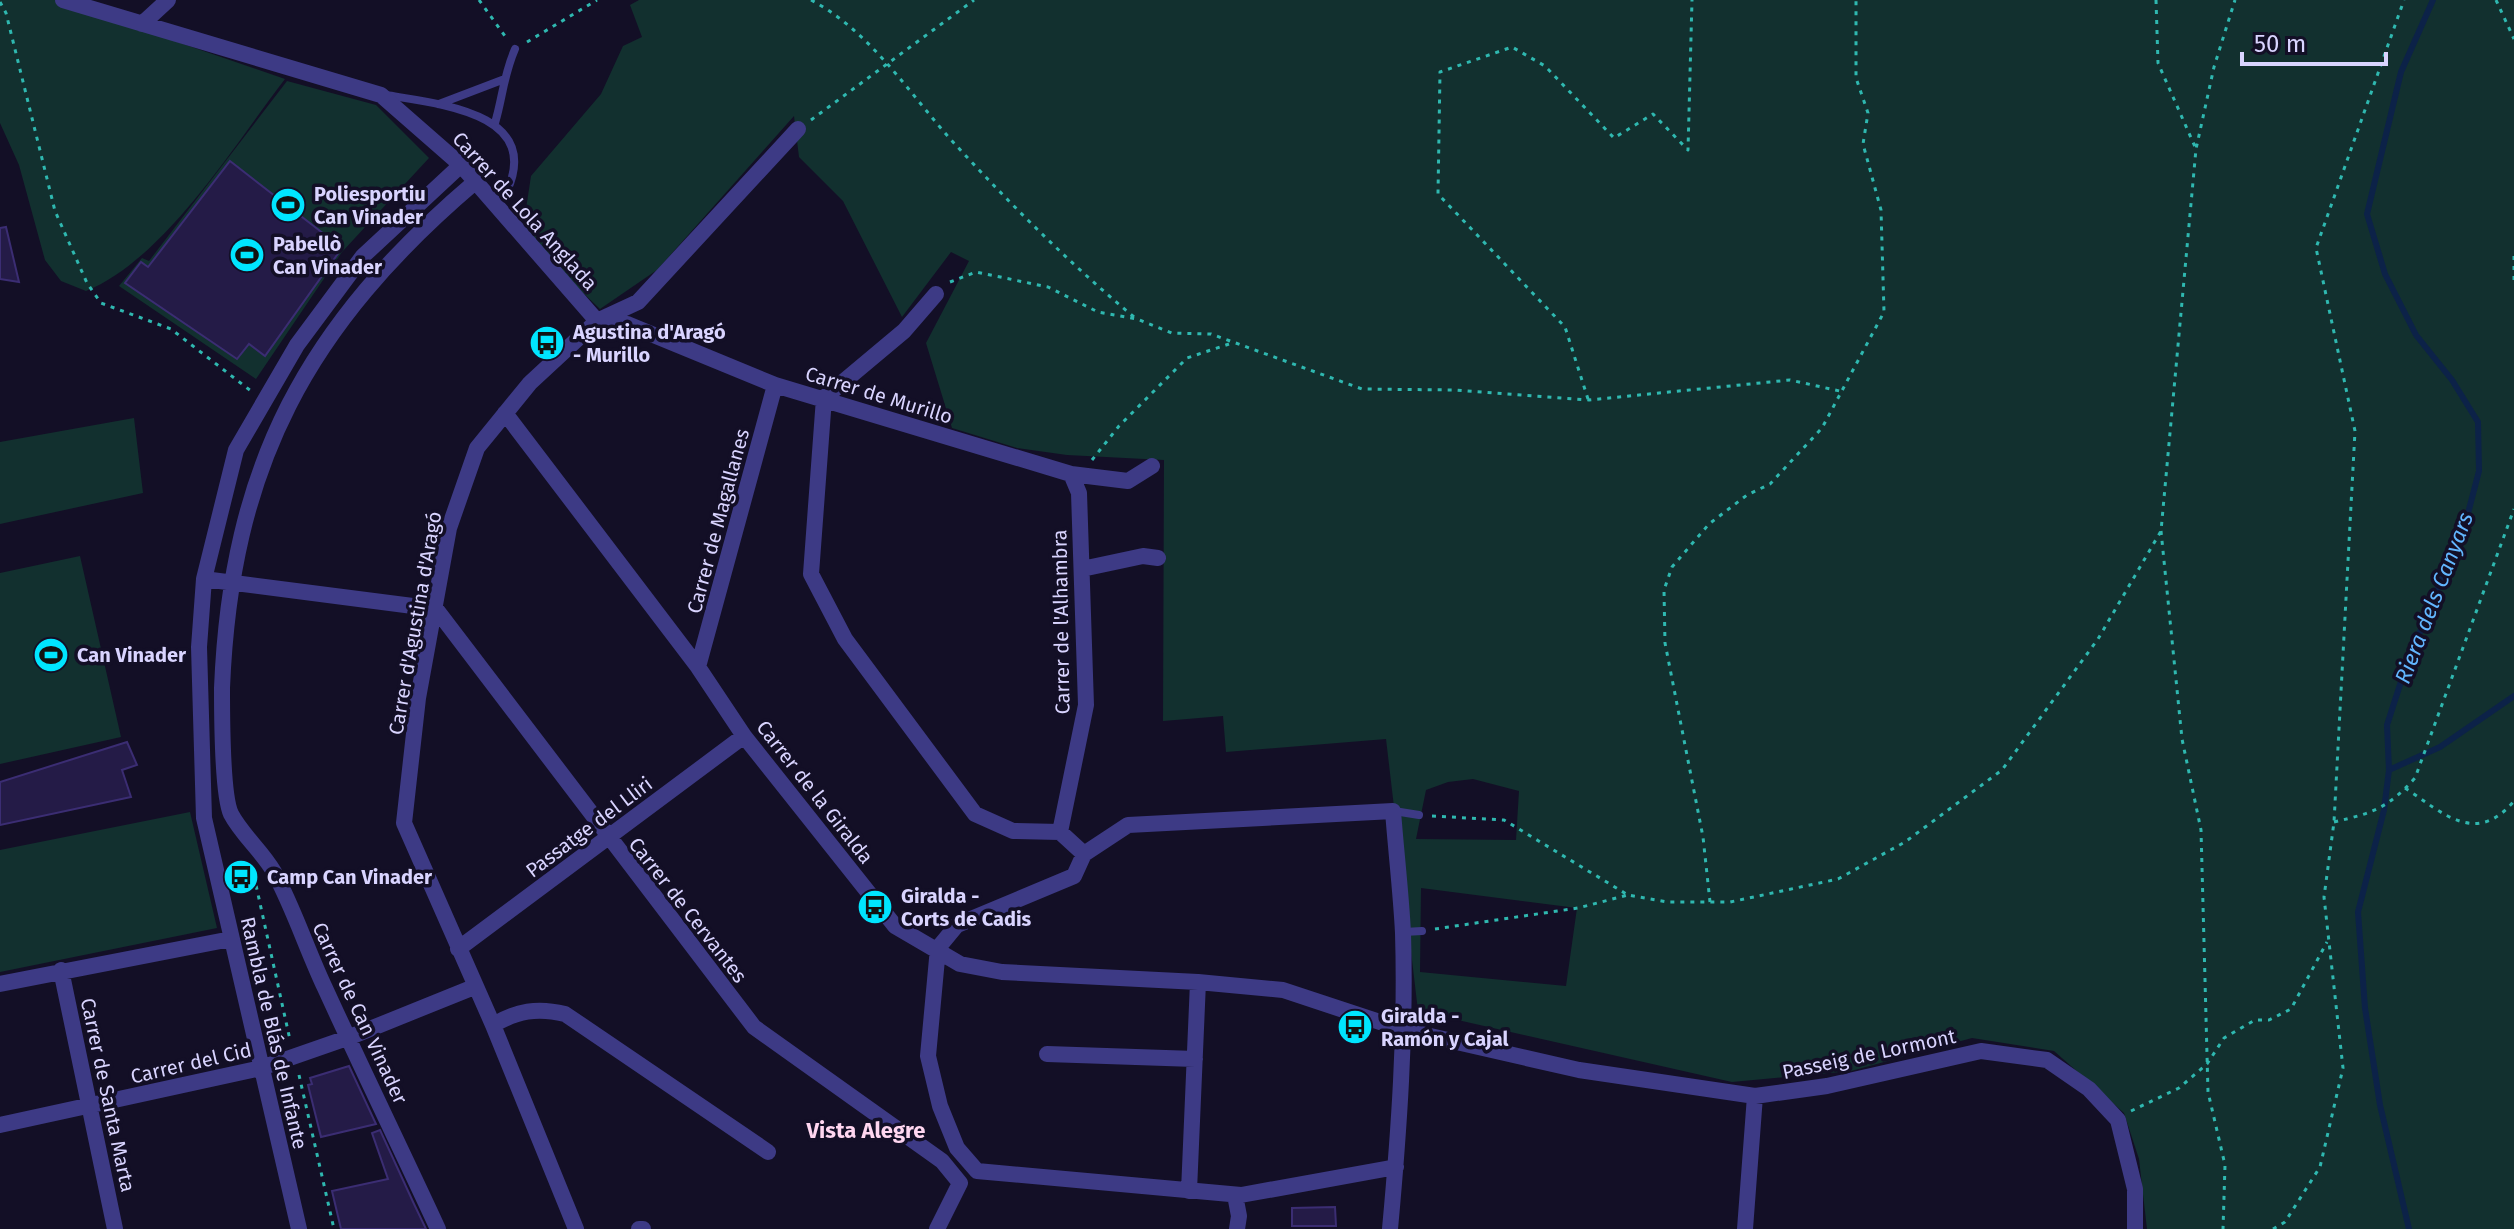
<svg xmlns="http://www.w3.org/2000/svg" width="2514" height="1229" viewBox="0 0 2514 1229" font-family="'Fira Sans',sans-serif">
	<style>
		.green { fill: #12302f; fill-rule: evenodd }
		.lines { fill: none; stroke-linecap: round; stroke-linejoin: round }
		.stream { stroke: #0c2248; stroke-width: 6 }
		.building { fill: #241b47; stroke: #3b2d73; stroke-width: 2 }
		.path { stroke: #2fb8b0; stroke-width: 3; stroke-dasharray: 4 6; stroke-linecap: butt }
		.lane { stroke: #3d3a85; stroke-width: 8 }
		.street { stroke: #3d3a85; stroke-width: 16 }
		.labels { text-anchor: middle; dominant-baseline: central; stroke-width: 7; stroke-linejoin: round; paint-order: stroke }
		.poi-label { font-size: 20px; font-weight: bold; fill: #d9d4ff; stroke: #130f26; text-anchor: start }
		.street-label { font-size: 20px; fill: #d9d4ff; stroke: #130f26 }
		.water-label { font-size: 22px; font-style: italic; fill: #62b6ff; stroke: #130f26 }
		.neighbourhood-label { font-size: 22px; font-weight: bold; fill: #ffd6f0; stroke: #130f26 }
	</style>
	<rect width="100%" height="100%" fill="#130f26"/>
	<path class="green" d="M0 0H86L154 34 285 79C234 145 165 259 86 291L61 281 45 260 19 165 0 123Z
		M639 0H2514V1229H2147L2139 1159 2124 1113 2054 1051 1972 1038 1851 1071 1732 1082 1418 1011 1386 739 1226 752 1223 716 1163 721 1164 460 1067 455 1017 448 952 428 926 343 969 261 951 252 902 317 843 201 799 157 794 116 657 270 600 309 522 235 531 176 601 94 623 46 642 37 630 5ZM1473 779 1519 791 1516 840 1416 839 1426 790 1448 782ZM1421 888 1577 908 1566 986 1420 972Z
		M287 81 376 105 429 158 342 252 256 379 119 286 142 258 149 261Z
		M134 418 143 493 0 524V442Z
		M80 556 121 737 0 764V573Z
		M190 812 217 928 0 972V850Z"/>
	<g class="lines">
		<path class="stream" d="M2389 770 2440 747 2514 696
			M2409 1229 2380 1105 2365 1008 2358 912 2384 810 2389 770 2387 725 2406 666 2466 521 2479 471 2478 422 2452 380 2416 335 2385 274 2367 214 2401 72 2433 0"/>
	</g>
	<path class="building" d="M230 161 342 248 265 356 249 344 237 359 125 283 141 262 148 267Z
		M6 227 19 282 0 279V228Z
		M127 742 137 765 122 770 131 797 0 825V782Z
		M349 1066 376 1124 321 1137 308 1085 312 1084 310 1078Z
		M380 1130 414 1204 426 1229H341L332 1191 388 1179 372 1133Z
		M1335 1207 1336 1226H1292V1208Z"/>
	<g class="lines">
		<path class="path" d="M479 0 507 39
			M811 0C871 32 908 92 953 142 1010 204 1069 263 1134 317
			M2156 0 2158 63 2196 149
			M2496 0 2514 39
			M0 2 6 13 55 211 87 283 101 303 171 329 251 391
			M527 42 597 0
			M811 120 974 0
			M2514 256V283
			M950 282 976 272 1048 287 1098 312 1137 319 1172 333 1211 334 1362 389 1454 390 1589 400 1790 380 1844 392
			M1588 399 1565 327 1438 194 1440 72 1512 47 1545 66 1614 138 1653 114 1688 150 1692 0
			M1092 460 1119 426 1187 358 1229 344
			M2161 531 2182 739 2201 830 2208 1092 2225 1165 2223 1229
			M2405 788C2444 814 2476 846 2514 801
			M1432 816 1504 820 1628 895 1667 902H1730L1838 879 1905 842 2002 770 2098 639 2161 531 2196 149 2214 67 2235 0
			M2334 822C2373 813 2388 808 2415 778L2514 509
			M254 876 290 1040
			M1710 902 1703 837 1665 643 1664 590 1672 567 1709 524 1747 495 1770 484 1822 428 1884 312 1881 210 1863 144 1868 113 1856 78V0
			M1435 929 1578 908 1628 895
			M299 1075 334 1229
			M2131 1111 2179 1088 2207 1064 2224 1038 2255 1020H2269L2291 1009 2327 942
			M2273 1229 2285 1222 2320 1167 2343 1068 2324 897 2334 822 2355 431 2316 248 2404 0"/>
		<path class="lane" d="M386 95C440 104 542 113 507 191
			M439 104 502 80
			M495 123C503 96 503 77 515 49
			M1394 811 1419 815
			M1404 932 1422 931"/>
		<path class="street" d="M63 0 381 95 461 165 597 321
			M142 24 168 0
			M936 294 904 331 824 398 811 574 845 639 975 814 1013 831 1060 832
			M600 321 627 324 775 385 1071 474 1128 481 1152 466
			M505 413 698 667 744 736 895 926 960 964 1002 972 1198 982 1283 990 1404 1030 1579 1070 1755 1096 1827 1086 1981 1051 2047 1060 2089 1089 2118 1120 2135 1189V1229
			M1071 474 1079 493 1086 705 1060 832 1084 854
			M1082 569 1143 556 1158 558
			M204 579 436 609 754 1027 942 1161 960 1183 937 1229
			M698 667 775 385
			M458 949 744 736
			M61 970 115 1229
			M0 984 231 939
			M493 1025C517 1011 537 1007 565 1014L768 1152
			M1047 1054 1195 1059
			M0 1125 261 1068 350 1037 474 987
			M1189 1191 1198 982
			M1235 1195 1239 1216 1237 1229
			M299 1229 204 818 199 647 204 579 236 450 297 345 363 256 461 165
			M438 1229C401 1149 362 1069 325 988 307 950 294 909 274 872 262 851 242 835 231 814 222 795 222 712 222 688 231 465 307 325 475 182
			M576 1229 493 1025 404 823 418 698 449 528 477 448 530 383 597 321 638 302 798 129
			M639 1229H643
			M1390 1229C1399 1131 1406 1032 1403 933 1401 893 1396 851 1393 811L1128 825 1084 854 1074 876 957 925 938 948 928 1056 940 1106 957 1148 977 1171 1241 1195 1396 1167
			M1745 1229 1755 1096"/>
	</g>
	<defs>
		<symbol id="stadium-disc" viewBox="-11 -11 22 22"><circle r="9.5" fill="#00e5ff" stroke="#130f26"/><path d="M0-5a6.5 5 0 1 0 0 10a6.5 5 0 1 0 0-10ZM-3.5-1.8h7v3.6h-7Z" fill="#111"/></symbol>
		<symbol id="bus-disc" viewBox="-11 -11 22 22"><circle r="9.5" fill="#00e5ff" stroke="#130f26"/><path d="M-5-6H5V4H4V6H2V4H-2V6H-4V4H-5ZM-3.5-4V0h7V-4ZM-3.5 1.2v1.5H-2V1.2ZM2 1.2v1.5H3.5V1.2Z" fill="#111"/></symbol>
	</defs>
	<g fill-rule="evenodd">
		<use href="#stadium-disc" x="268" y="185" width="40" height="40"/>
		<use href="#stadium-disc" x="227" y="235" width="40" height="40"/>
		<use href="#bus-disc" x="527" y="323" width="40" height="40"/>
		<use href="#stadium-disc" x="31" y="635" width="40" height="40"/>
		<use href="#bus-disc" x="221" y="857" width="40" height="40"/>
		<use href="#bus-disc" x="855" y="887" width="40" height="40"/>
		<use href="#bus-disc" x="1335" y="1007" width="40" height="40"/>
	</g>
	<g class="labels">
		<g class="poi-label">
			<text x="314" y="194">Poliesportiu<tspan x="314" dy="23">Can Vinader</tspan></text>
			<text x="273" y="244">Pabellò<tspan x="273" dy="23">Can Vinader</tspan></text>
			<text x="573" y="332">Agustina d'Aragó<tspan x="573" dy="23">- Murillo</tspan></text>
			<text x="77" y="655">Can Vinader</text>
			<text x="267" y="877">Camp Can Vinader</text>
			<text x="901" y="896">Giralda -<tspan x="901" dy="23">Corts de Cadis</tspan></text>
			<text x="1381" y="1016">Giralda -<tspan x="1381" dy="23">Ramón y Cajal</tspan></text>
		</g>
		<g class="street-label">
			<text transform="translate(525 211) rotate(48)">Carrer de Lola Anglada</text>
			<text transform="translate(879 395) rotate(17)">Carrer de Murillo</text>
			<text transform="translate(718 521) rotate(-75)">Carrer de Magallanes</text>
			<text transform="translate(1061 622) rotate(-91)">Carrer de l'Alhambra</text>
			<text transform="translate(415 623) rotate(-80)">Carrer d'Agustina d'Aragó</text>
			<text transform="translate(815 792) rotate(52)">Carrer de la Giralda</text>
			<text transform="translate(589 827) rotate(-37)">Passatge del Lliri</text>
			<text transform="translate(688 910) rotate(52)">Carrer de Cervantes</text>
			<text transform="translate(360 1013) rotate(65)">Carrer de Can Vinader</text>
			<text transform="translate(274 1033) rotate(77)">Rambla de Blás de Infante</text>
			<text transform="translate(1869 1054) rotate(-12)">Passeig de Lormont</text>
			<text transform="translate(191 1063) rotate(-13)">Carrer del Cid</text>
			<text transform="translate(108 1095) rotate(78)">Carrer de Santa Marta</text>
		</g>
		<g class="water-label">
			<text transform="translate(2434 598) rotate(-69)">Riera dels Canyars</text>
		</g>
		<g class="neighbourhood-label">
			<text x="866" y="1130">Vista Alegre</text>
		</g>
	</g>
	<path d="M2242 52v12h144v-12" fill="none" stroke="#d9d4ff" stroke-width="4"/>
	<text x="2254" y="52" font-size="24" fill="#d9d4ff" stroke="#130f26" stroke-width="6" paint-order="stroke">50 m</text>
</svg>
